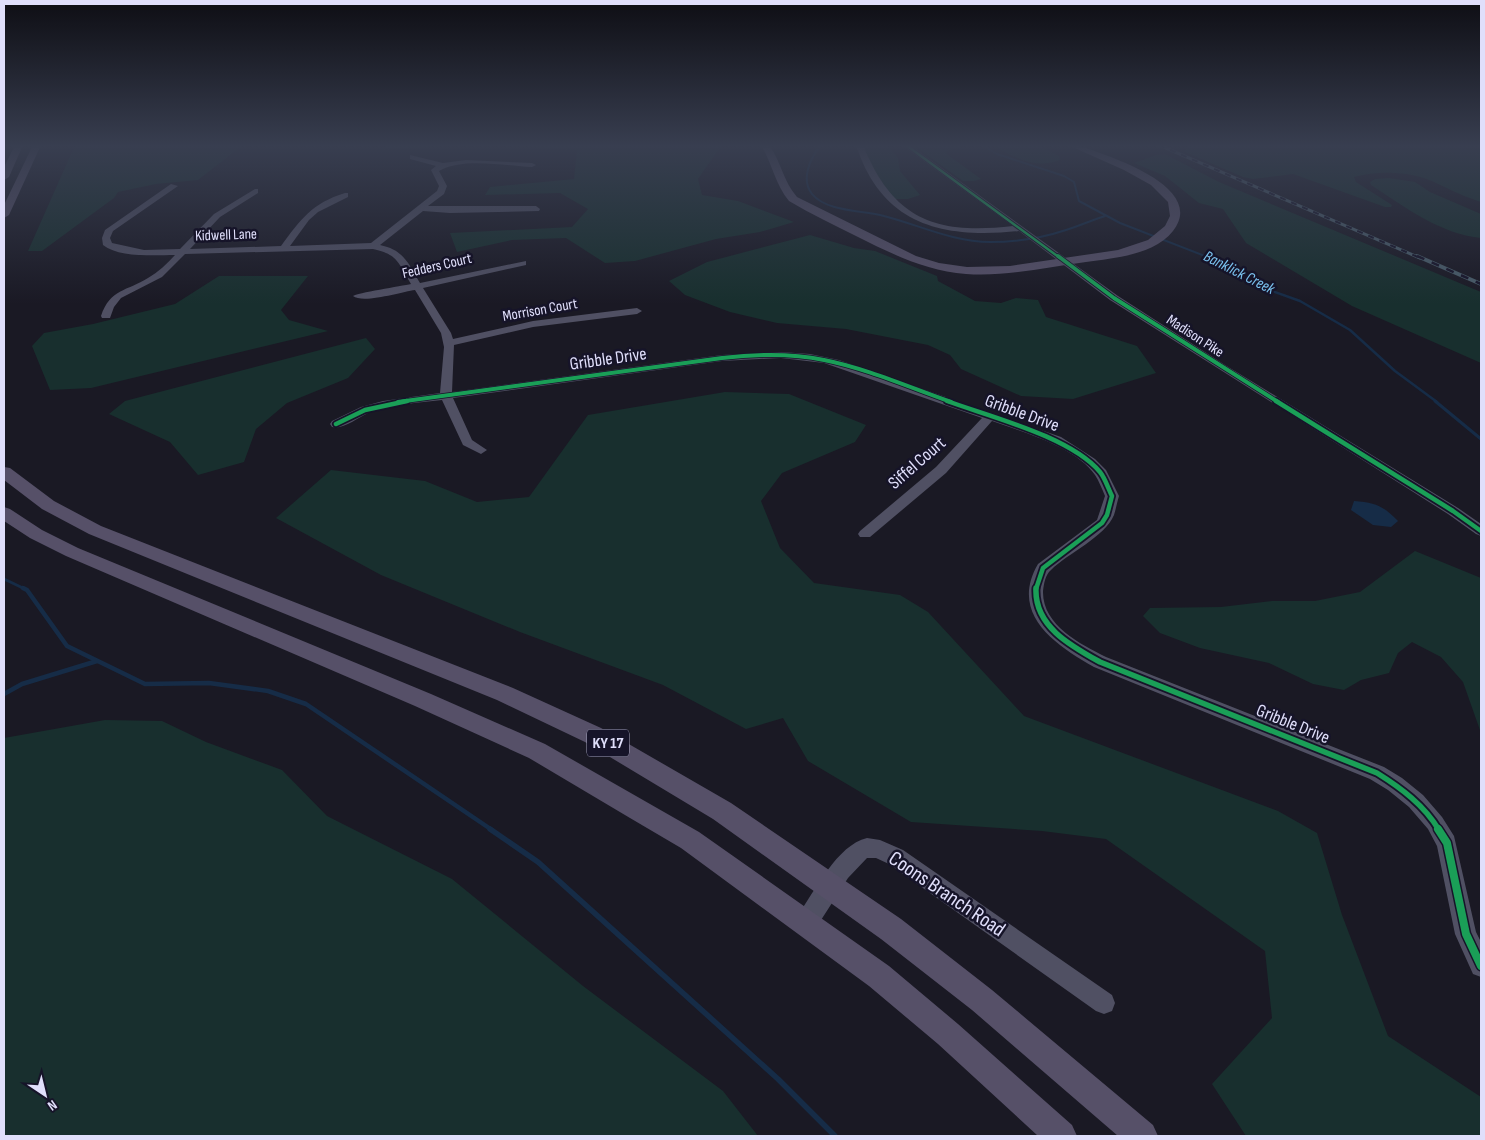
<svg xmlns="http://www.w3.org/2000/svg" width="1485" height="1140" viewBox="0 0 1485 1140" font-family="'Sofia Sans Condensed',sans-serif">
	<style>
		.green { fill: #182f2e }
		.water { fill: #162c47 }
		.lines { fill: none; stroke-linecap: round; stroke-linejoin: round }
		.stream-far4 { stroke: #162c47; stroke-width: 2 }
		.stream-far3 { stroke: #162c47; stroke-width: 2.5 }
		.stream-far2 { stroke: #162c47; stroke-width: 3 }
		.stream-far1 { stroke: #162c47; stroke-width: 4.5 }
		.stream { stroke: #162c47; stroke-width: 5.5 }
		.minor { fill: #505063; fill-rule: evenodd }
		.major { fill: #565068; fill-rule: evenodd }
		.rail-far1-casing { stroke: #4a5d6a; stroke-width: 3 }
		.rail-casing { stroke: #4a5d6a; stroke-width: 4 }
		.rail-far1 { stroke: #161429; stroke-width: 2; stroke-dasharray: 6; stroke-linecap: butt }
		.rail { stroke: #161429; stroke-width: 2.5; stroke-dasharray: 8; stroke-linecap: butt }
		.cycleway-far4-casing { stroke: #161429; stroke-width: 4.5 }
		.cycleway-far3-casing { stroke: #161429; stroke-width: 5.5 }
		.cycleway-far2-casing { stroke: #161429; stroke-width: 8 }
		.cycleway-far1-casing { stroke: #161429; stroke-width: 9 }
		.cycleway-casing { stroke: #161429; stroke-width: 11 }
		.cycleway-far4 { stroke: #1a9f57; stroke-width: 2.5 }
		.cycleway-far3 { stroke: #1a9f57; stroke-width: 4 }
		.cycleway-far2 { stroke: #1a9f57; stroke-width: 4.5 }
		.cycleway-far1 { stroke: #1a9f57; stroke-width: 5.5 }
		.cycleway { stroke: #1a9f57; stroke-width: 8 }
		.labels { text-anchor: middle; dominant-baseline: central; stroke-width: 5; stroke-linejoin: round; paint-order: stroke }
		.far-street-label { font-size: 15px; fill: #e0dffb; stroke: #161429 }
		.far-water-label { font-size: 16px; font-style: italic; fill: #7ac2ef; stroke: #161429 }
		.shield { fill: #161429; stroke: #a3a2bc; stroke-width: 1 }
		.shield-label { font-size: 16px; font-weight: bold; fill: #e0dffb }
		.street-label { font-size: 18px; fill: #e0dffb; stroke: #161429 }
		.near-street-label { font-size: 21px; fill: #e0dffb; stroke: #161429 }
	</style>
	<rect width="100%" height="100%" fill="#1a1924"/>
	<path class="green" d="M75 145H243L198 180 156 184 118 192 114 198 42 251H28Z
		M390 145H724L721 146 698 179 702 195 738 201 794 222 760 232 716 239 635 261 605 263 566 238 512 240 457 252 450 233 572 227 588 209 560 193 485 195 490 187 574 179 577 150C512 144 445 144 380 150Z
		M858 145H887L898 158 900 171 920 195 908 199H895L867 169Z
		M913 145H962L960 148 946 151 948 155 981 179 974 181H963Z
		M992 145H1038L1059 156 1060 160C1036 170 1013 157 992 145Z
		M1189 145H1481V202C1465 197 1453 191 1438 184 1414 171 1380 170 1354 177L1356 182 1392 205 1391 207H1385L1293 174 1253 179 1243 177 1185 152V148Z
		M1165 154 1219 182 1481 292V363L1352 306 1246 243 1223 209 1199 203 1165 176 1134 163 1156 155Z
		M1389 178 1415 182 1430 192 1481 214V238C1440 234 1405 207 1371 185L1370 182 1375 179Z
		M810 235 854 248 875 251 937 276 938 281 975 301 1001 303 1016 298 1038 300 1046 317 1137 346 1156 373 1073 399 1021 396 961 369 950 355 928 345 846 329 777 323 730 312 685 295 669 281 707 262Z
		M219 276H308L281 310 289 320 328 331 91 388 50 390 32 346 44 333 93 324 175 304Z
		M366 338 375 349 348 378 287 403 256 429 244 462 198 475 170 442 109 414 125 401Z
		M725 392 789 394 866 425 855 442 782 473 761 501 780 548 814 583 900 595 928 612 1024 716 1278 811 1317 833 1342 915 1388 1036 1481 1097V1136H1246L1212 1084 1272 1018 1265 951 1106 839 1042 831 911 822 808 761 783 718 746 729 663 685 520 632 381 575 276 518 331 470 425 481 477 502 529 497 588 415Z
		M1415 551 1481 578V733L1463 682 1441 657 1412 642 1398 653 1389 673 1361 680 1344 690 1313 684 1269 663 1200 648 1160 633 1143 616 1150 608 1221 607 1272 601H1315L1360 592Z
		M105 720 162 721 206 742 282 770 327 816 452 879 583 986 723 1091 758 1136H4V738Z"/>
	<path class="water" d="M1354 501C1376 503 1382 505 1398 521L1391 527 1373 525 1351 510Z"/>
	<g class="lines">
		<path class="stream-far4" d="M821 145C811 157 800 179 812 194 827 212 862 210 884 216 919 225 953 242 990 242 1015 242 1042 238 1066 230 1079 226 1092 220 1105 216
			M982 145 997 154 1064 176 1074 182 1079 201 1120 223 1210 258"/>
		<path class="stream-far3" d="M1209 256 1233 273 1261 287 1300 301 1350 330 1395 371 1437 402"/>
		<path class="stream-far2" d="M1435 401 1481 439
			M4 579 25 589"/>
		<path class="stream-far1" d="M23 588 27 590 67 646 145 684 209 683 268 691 306 704 492 830
			M4 694 22 684 97 661"/>
		<path class="stream" d="M490 829 538 862 778 1079 835 1136"/>
		<path class="minor" d="M856 145H863C893 219 935 235 1013 226L902 145H910L1118 296 1225 365 1458 508 1481 524V536L1476 534 1448 514 1110 300 1019 231C942 239 882 225 856 145Z
			M410 155 443 163 466 160 532 163 536 165 532 167C506 166 462 157 439 171L447 186 444 194 428 206H536L540 209 539 211 450 213 423 211 380 245C404 250 408 263 420 283L526 261V265L423 288 451 333 453 339 533 321 637 308 642 311 637 314 533 327 454 345 452 392 722 355 781 352 810 354 839 360 1061 437 1095 459 1106 470 1119 496C1117 502 1116 509 1114 515 1105 537 1068 553 1051 570 1045 575 1044 584 1043 591 1042 625 1080 644 1106 657L1384 767 1402 778 1423 795 1442 817 1454 836 1476 932 1481 942V977L1473 974 1455 934 1437 846 1428 829 1409 807 1388 790 1370 779 1094 667C1055 645 1009 614 1038 564L1097 520 1105 496C1102 489 1099 481 1095 475 1076 447 1023 432 992 421L946 473 870 537H860L858 534 860 531 936 467 982 418 824 363 781 358 722 361 453 398 472 440 487 450 481 454 463 445 442 400C418 403 391 404 368 413 357 418 343 430 332 427L330 424 332 421 361 407 383 401 440 393 444 347 441 333 415 290C401 292 363 304 353 296 356 293 402 286 411 284 399 264 398 254 373 249L185 254 162 277 121 298 114 307 110 318H102L101 316C110 289 127 291 148 278 158 272 167 264 175 255 155 255 119 258 103 245L102 238 105 230 171 184 178 186 113 231 110 238 112 243 144 250 180 249 214 214 255 189H258V193L220 217 190 249 281 246C300 220 312 203 345 193H348V197L318 212 309 220 290 246 371 243 437 191 439 186 431 170 436 166 410 159Z
			M867 838 880 840 903 850 1112 995 1115 1003 1112 1011 1104 1014 1096 1011 889 864 876 858H867L848 878 814 931 806 934 798 931 795 923 798 915C815 891 837 845 867 838Z"/>
		<path class="major" d="M15 145H23L9 177 4 180V167Z
			M33 145H41L9 215 4 218V205Z
			M761 145H769C781 161 783 181 797 197L916 256 939 263 967 267 1010 266 1118 250 1148 240 1165 226 1170 216 1168 202 1151 185 1124 170 1068 145C1083 145 1096 152 1111 157 1136 167 1202 194 1173 231 1154 255 1115 258 1086 262 1047 267 1006 277 966 274 926 271 892 254 856 236 834 225 811 214 789 201 775 184 772 163 761 145Z
			M4 467 10 468 54 501 101 526 513 688 601 728 731 803 901 919 992 990 1153 1125 1158 1136H1118L972 1010 881 939 713 819 585 742 497 700 89 534 42 509 4 480Z
			M4 507 10 509 42 530 78 548 431 694 545 744 699 832 889 966 958 1024 1072 1125 1077 1136H1038L938 1044 869 986 681 848 630 818 529 758 415 706 66 556 30 538 4 521Z"/>
		<defs>
			<path id="rail-far1" d="M1159 145 1420 258"/>
			<path id="rail" d="M1417 256 1481 284"/>
		</defs>
		<use href="#rail-far1" class="rail-far1-casing"/>
		<use href="#rail" class="rail-casing"/>
		<use href="#rail-far1" class="rail-far1"/>
		<use href="#rail" class="rail"/>
		<defs>
			<path id="cycleway-far4" d="M906 145 1060 258"/>
			<path id="cycleway-far3" d="M1058 256 1114 298 1278 402
				M398 402 722 358C756 354 790 353 824 360 865 368 911 388 951 402"/>
			<path id="cycleway-far2" d="M947 401C991 417 1071 437 1100 472 1105 478 1108 488 1112 496L1107 515 1102 523 1043 568 1036 589
				M1276 401 1453 511 1481 531
				M336 424 365 410 407 401"/>
			<path id="cycleway-far1" d="M1036 588C1034 626 1071 646 1100 662L1377 773C1401 788 1424 805 1439 830"/>
			<path id="cycleway" d="M1438 829 1447 843 1466 934 1481 966"/>
		</defs>
		<use href="#cycleway-far4" class="cycleway-far4-casing"/>
		<use href="#cycleway-far3" class="cycleway-far3-casing"/>
		<use href="#cycleway-far2" class="cycleway-far2-casing"/>
		<use href="#cycleway-far1" class="cycleway-far1-casing"/>
		<use href="#cycleway" class="cycleway-casing"/>
		<use href="#cycleway-far4" class="cycleway-far4"/>
		<use href="#cycleway-far3" class="cycleway-far3"/>
		<use href="#cycleway-far2" class="cycleway-far2"/>
		<use href="#cycleway-far1" class="cycleway-far1"/>
		<use href="#cycleway" class="cycleway"/>
	</g>
	<linearGradient id="sky" x2="0" y2="1"><stop stop-color="#0e0e14"/><stop offset="0.48" stop-color="#383e50"/><stop offset="1" stop-color="#383e50" stop-opacity="0"/></linearGradient>
	<rect width="1485" height="304" fill="url(#sky)"/>
	<g class="labels">
		<g class="far-street-label">
			<text transform="translate(226 235) rotate(-2)">Kidwell Lane</text>
			<text transform="translate(437 266) rotate(-13)">Fedders Court</text>
			<text transform="translate(540 310) rotate(-10)">Morrison Court</text>
			<text transform="translate(1195 336) rotate(33)">Madison Pike</text>
		</g>
		<g class="far-water-label">
			<text transform="translate(1239 273) rotate(27)">Banklick Creek</text>
		</g>
		<rect class="shield" x="587" y="729.5" width="42" height="27" rx="4"/>
		<g class="shield-label">
			<text x="608" y="743">KY 17</text>
		</g>
		<g class="street-label">
			<text transform="translate(608 359) rotate(-8)">Gribble Drive</text>
			<text transform="translate(1022 413) rotate(20)">Gribble Drive</text>
			<text transform="translate(917 463) rotate(-41)">Siffel Court</text>
			<text transform="translate(1293 724) rotate(22)">Gribble Drive</text>
		</g>
		<g class="near-street-label">
			<text transform="translate(947 894) rotate(34)">Coons Branch Road</text>
		</g>
	</g>
	<rect width="1485" height="1140" fill="none" stroke="#e0dffb" stroke-width="10"/>
	<g transform="translate(45 1095) rotate(145)" stroke="#161429" stroke-width="4" paint-order="stroke">
	<path d="M0-4L9 19L0 12L-9 19Z" fill="#e0dffb"/>
	<text y="-8" font-size="14" font-weight="bold" text-anchor="middle" fill="#e0dffb">N</text>
	</g>
</svg>
